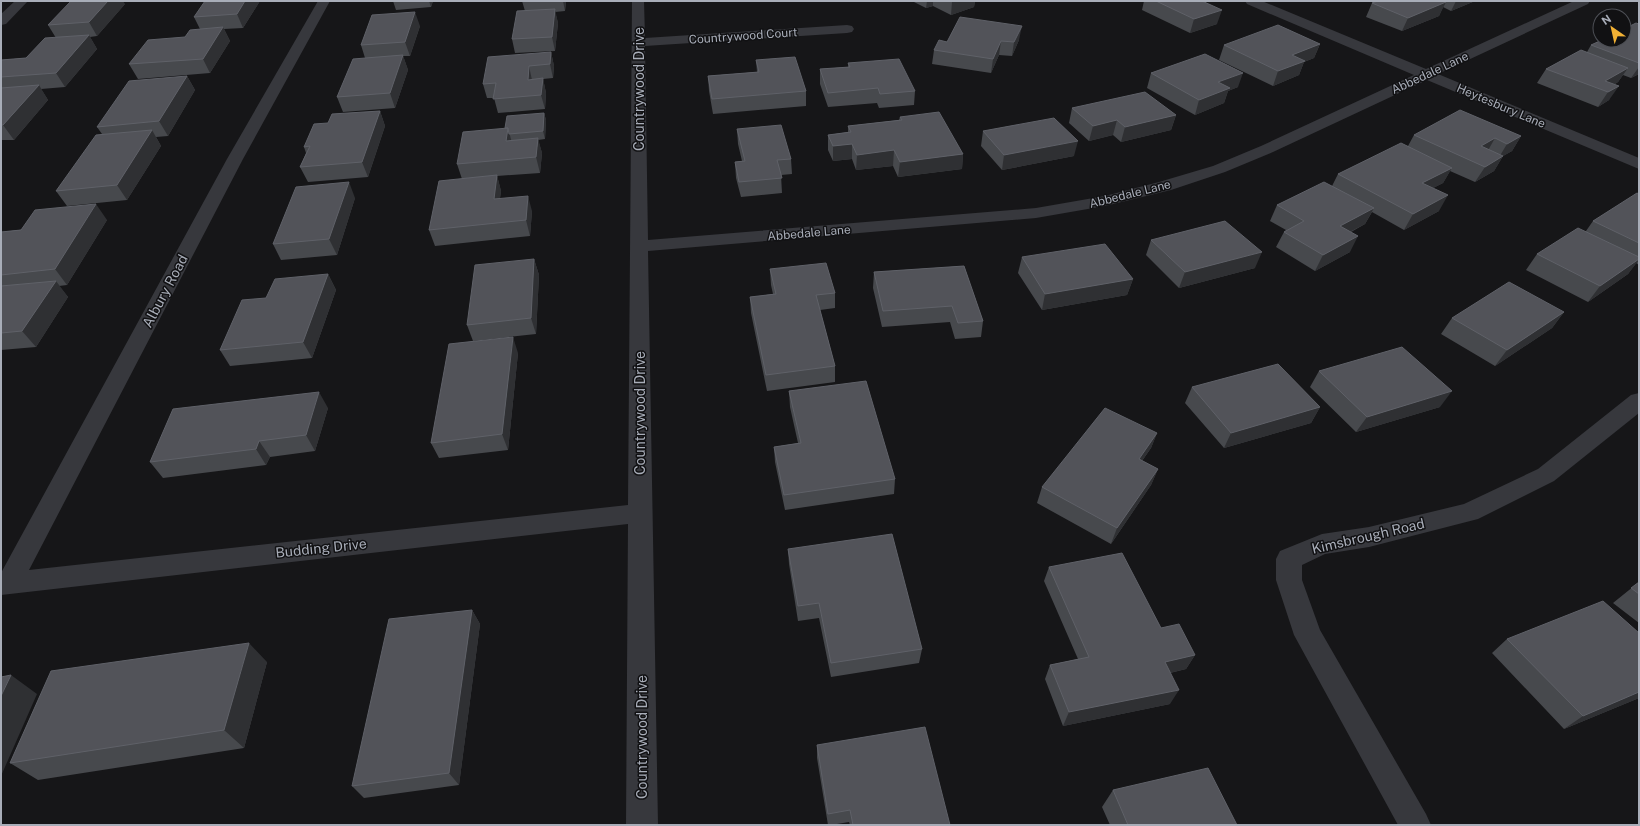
<svg xmlns="http://www.w3.org/2000/svg" width="1640" height="826" viewBox="0 0 1640 826" font-family="'Public Sans',sans-serif">
	<style>
		.lines { fill: none; stroke-linecap: round; stroke-linejoin: round }
		.street { fill: #37383d; fill-rule: evenodd }
		.wall { fill: #47494d }
		.shaded-wall { fill: #2f3033 }
		.building { fill: #525359; stroke: #5f6168 }
		.labels { text-anchor: middle; dominant-baseline: central; stroke-width: 3; stroke-linejoin: round; paint-order: stroke }
		.far-street-label { font-size: 12px; fill: #a8adb8; stroke: #111113 }
		.street-label { font-size: 14px; fill: #a8adb8; stroke: #111113 }
	</style>
	<rect width="100%" height="100%" fill="#161618"/>
	<g class="lines">
		<path class="street" d="M15 1H28L6 24 1 25V14Z
			M318 1H330L243 159 29 570 628 505 632 1H644L645 38 847 25 852 26 854 29 852 32 847 33 645 46 648 240 1036 208 1105 196 1159 182 1213 166 1261 146 1414 75 1247 4 1245 1H1262L1426 69 1574 1H1590L1588 4 1438 74 1639 158V169L1427 80 1273 152 1225 172 1171 190 1105 206 1036 218 648 251 658 825H626L628 524 1 595V573L227 159Z
			M1639 393V413L1554 481 1478 519 1369 547 1325 554 1302 565V580L1320 630 1426 814 1431 825H1398L1294 635 1276 580V559L1280 551 1322 534 1369 527 1464 504 1538 469 1631 395Z"/>
	</g>
	<path class="wall" d="M260 1 243 28 224 29 230 41 210 73 138 79 129 64 185 37 200 29 194 17Z
		M393 1H433L431 7 396 10Z
		M522 1H566L565 11 555 12 558 23 555 51 515 53 512 39 525 11Z
		M912 1H975L974 7 951 15 933 6 926 8Z
		M1144 1H1202L1217 24 1190 33 1142 10Z
		M1378 1H1475L1451 11 1443 7 1439 16 1402 31 1366 17 1372 3Z
		M125 4 97 36 90 37 97 49 65 87 41 89 48 100 14 140H1V60L26 58 56 38 48 25Z
		M1639 24V74L1631 78 1623 75 1618 82 1615 84 1609 100 1598 107 1537 83 1546 69 1587 52 1591 45Z
		M420 26 410 56H403L408 70 395 108 343 112 337 97 365 58 361 45Z
		M1019 40 1012 56 999 55 991 73 932 64 934 50 947 42Z
		M1320 44 1314 58 1304 62 1299 75 1273 86 1219 60 1224 45Z
		M551 52 554 66 553 78 543 79 546 93 545 109 498 113 494 98H487L483 84Z
		M756 60 806 91V106L713 114 709 91 708 76 757 72Z
		M848 63 915 91 914 105 879 108 877 103 828 107 820 84V69L848 67Z
		M1151 73 1238 87 1228 91 1224 103 1195 115 1147 88Z
		M187 76 195 90 168 136 156 137 161 146 127 200 67 206 56 191 102 134 97 127Z
		M1072 108 1176 115 1171 130 1121 142 1113 135 1089 141 1069 123Z
		M380 111 385 126 368 177 308 182 300 167 306 153 304 147 328 123Z
		M544 113 546 120 545 139 538 140 542 153 540 173 497 176 501 191 500 198 532 211 530 236 435 246 429 230 462 179 457 164 505 128Z
		M900 117 963 154 962 169 898 177 893 166 856 170 852 159 833 161 828 150V135L848 132V126L899 120Z
		M737 129 791 159 792 174 781 175 782 193 741 197 736 178 735 162 742 161 738 144Z
		M983 131 1074 156 1002 170 981 146Z
		M1414 135 1521 136 1512 151 1503 156 1494 171 1475 182 1450 171 1443 183 1433 188 1439 211 1404 230 1372 212 1365 224 1351 232 1350 252 1315 271 1276 247 1284 232 1286 230 1270 221 1277 205 1332 186 1338 174 1408 146Z
		M1639 194V265L1636 263 1628 274 1588 302 1526 270 1537 254 1586 231 1593 221Z
		M355 198 337 255 281 260 273 244Z
		M107 220 67 285 59 286 68 297 36 347 1 350V232Z
		M1151 240 1255 268 1179 288 1146 255Z
		M1022 257 1133 279 1127 295 1042 310 1018 273Z
		M534 259 539 275 536 334 473 341 467 325Z
		M964 266 983 321 981 337 955 339 950 322 882 327 873 288 874 272Z
		M770 269 835 293V308L820 310 835 366V382L767 391 751 313 750 297 773 294 771 285Z
		M328 274 336 290 312 358 230 366 220 350 266 298Z
		M1564 312 1552 328 1495 366 1441 334 1452 318Z
		M518 353 508 450 439 458 431 443Z
		M1319 371 1440 407 1356 432 1310 387Z
		M1192 387 1320 407 1311 423 1224 448 1185 403Z
		M789 391 895 479 894 494 785 510 775 462 774 447 798 443 790 407Z
		M328 408 315 451 270 457 266 465 163 478 150 462Z
		M1157 433 1151 448 1142 461 1158 469 1151 485 1111 544 1037 503 1042 487Z
		M788 549 922 649 919 663 831 677 819 618 798 621 789 564Z
		M1049 567 1161 628 1195 655 1186 669 1170 673V704L1063 726 1045 679 1050 665 1078 659 1044 581Z
		M1639 582V623L1613 603Z
		M472 610 480 624 459 785 364 798 352 786Z
		M1639 633V698L1564 729 1492 653 1507 639Z
		M267 662 244 748 38 780 10 763Z
		M817 745 950 825H850L849 822 831 825H828L817 758Z
		M1113 790 1237 825H1110L1102 807Z"/>
	<path class="shaded-wall" d="M108 1H123L125 4 97 36 89 22Z
		M245 1H260L243 28 237 14Z
		M429 1H433L431 7Z
		M563 1H566L565 11Z
		M927 1H933V6L926 8Z
		M954 1H975L974 7 951 15 952 2Z
		M1456 1H1475L1451 11Z
		M1446 2 1439 16 1402 31 1408 18Z
		M555 9 558 23 555 51 552 37Z
		M1222 10 1217 24 1190 33 1194 19Z
		M415 12 420 26 410 56 405 42Z
		M1022 26 1019 40 1012 56 1014 42Z
		M223 27 230 41 210 73 203 59Z
		M89 35 97 49 65 87 56 73Z
		M1001 41 999 55 991 73 993 59Z
		M1320 44 1314 58 1304 62 1299 75 1273 86 1278 71 1292 55Z
		M551 52 554 66 553 78 550 64Z
		M403 55 408 70 395 108 390 93Z
		M529 66 532 80H528Z
		M1639 67V74L1631 78Z
		M1628 68 1618 82 1603 91 1605 81Z
		M1243 73 1238 87 1228 91 1224 103 1195 115 1199 100 1218 82Z
		M187 76 195 90 168 136 159 121Z
		M543 78 546 93 545 109 541 95Z
		M39 85 48 100 14 140 3 125Z
		M1619 86 1609 100 1598 107 1608 92Z
		M380 111 385 126 368 177 362 162Z
		M544 113 546 120 545 139 543 131Z
		M1176 115 1171 130 1121 142 1125 127Z
		M1117 120 1113 135 1089 141 1093 126Z
		M508 128 512 143 506 141Z
		M152 130 161 146 127 200 117 185Z
		M1521 136 1512 151 1498 159 1507 144Z
		M538 138 542 153 540 173 536 157Z
		M1495 138 1486 154 1481 146Z
		M1078 141 1074 156 1002 170 1004 155Z
		M852 144V159L833 161V146Z
		M894 150 893 166 856 170 857 155Z
		M963 154 962 169 898 177 900 162Z
		M1503 156 1494 171 1475 182 1485 167Z
		M1452 168 1443 183 1414 198 1422 183Z
		M497 175 501 191 498 214 494 199Z
		M349 182 355 198 337 255 329 239Z
		M1448 195 1439 211 1404 230 1413 214Z
		M528 196 532 211 530 236 526 220Z
		M96 204 107 220 67 285 55 269Z
		M1374 208 1365 224 1332 241 1340 226Z
		M1358 236 1350 252 1315 271 1323 255Z
		M1262 252 1255 268 1179 288 1185 272Z
		M534 259 539 275 536 334 531 318Z
		M1639 259V260L1628 274 1588 302 1600 286Z
		M328 274 336 290 312 358 303 342Z
		M1133 279 1127 295 1042 310 1045 294Z
		M56 281 68 297 36 347 22 331Z
		M1564 312 1552 328 1495 366 1507 350Z
		M513 337 518 353 508 450 502 434Z
		M1452 391 1440 407 1356 432 1367 417Z
		M319 392 328 408 315 451 306 435Z
		M1320 407 1311 423 1224 448 1231 433Z
		M1157 433 1151 448 1132 475 1139 459Z
		M259 441 270 457 266 465 256 449Z
		M1158 469 1151 485 1111 544 1117 528Z
		M472 610 480 624 459 785 449 773Z
		M249 643 267 662 244 748 224 730Z
		M1195 655 1186 669 1157 676 1165 662Z
		M11 675 37 694 1 776V696Z
		M1179 690 1170 704 1063 726 1069 712Z
		M1639 692V698L1564 729 1583 716Z"/>
	<path class="building" d="M71 1H108L89 22 48 25Z
		M205 1H245L237 14 194 17Z
		M1156 1H1202L1222 10 1194 19Z
		M1378 1H1443L1446 2 1408 18 1372 3Z
		M555 9 552 37 512 39 517 11Z
		M415 12 405 42 361 45 372 15Z
		M960 17 1022 26 1014 42 1001 41 993 59 934 50 939 40 947 42Z
		M1636 23 1639 24V63L1591 45 1602 40H1624V29Z
		M1278 25 1320 44 1292 55 1305 61 1278 71 1224 45Z
		M223 27 203 59 129 64 148 40 185 37 190 30Z
		M89 35 56 73 1 77V60L26 58 45 38Z
		M1581 50 1628 68 1605 81 1619 86 1608 92 1546 69Z
		M551 52 550 64 529 66 528 80 543 78 541 95 493 99 496 83 483 84 488 57Z
		M1205 54 1243 73 1218 82 1230 88 1199 100 1151 73Z
		M403 55 390 93 337 97 353 59Z
		M795 57 806 91 712 99 708 76 759 72 756 60Z
		M899 59 915 91 880 94 878 88 828 93 820 69 850 67 848 63Z
		M187 76 159 121 97 127 129 81Z
		M39 85 3 125H1V88Z
		M1145 92 1176 115 1125 127 1117 120 1093 126 1072 108Z
		M1460 110 1521 136 1507 144 1495 138 1481 146 1503 156 1485 167 1414 135Z
		M380 111 362 162 300 167 310 146 304 147 314 124 328 123 332 114Z
		M939 112 963 154 900 162 894 150 857 155 852 144 833 146 828 135 851 132 848 126 902 120 900 117Z
		M544 113 543 131 509 134 508 128H505L507 116Z
		M1054 118 1078 141 1004 155 983 131Z
		M781 125 791 159 777 160 782 178 739 182 735 162 745 161 737 129Z
		M508 128 506 141 538 138 536 157 457 164 463 132Z
		M152 130 117 185 56 191 96 135Z
		M1401 143 1452 168 1422 183 1448 195 1413 214 1338 174Z
		M497 175 494 199 528 196 526 220 429 230 439 181Z
		M349 182 329 239 273 244 296 187Z
		M1324 182 1374 208 1340 226 1358 236 1323 255 1284 232 1304 221 1277 205Z
		M1637 193 1639 194V243L1593 221Z
		M96 204 55 269 1 275V232L21 230 35 210Z
		M1225 221 1262 252 1185 272 1151 240Z
		M1578 228 1639 257V259L1600 286 1537 254Z
		M1105 244 1133 279 1045 294 1022 257Z
		M534 259 531 318 467 325 475 265Z
		M826 263 835 293 816 295 835 366 766 375 750 297 776 294 770 269Z
		M964 266 983 321 958 323 952 306 883 311 874 272Z
		M328 274 303 342 220 350 242 300 266 298 275 279Z
		M56 281 22 331 1 333V286Z
		M1509 282 1564 312 1507 350 1452 318Z
		M513 337 502 434 431 443 449 344Z
		M1402 347 1452 391 1367 417 1319 371Z
		M1278 364 1320 407 1231 433 1192 387Z
		M866 381 895 479 784 495 774 447 801 443 789 391Z
		M319 392 306 435 259 441 256 449 150 462 173 409Z
		M1105 408 1157 433 1139 459 1158 469 1117 528 1042 487Z
		M892 534 922 649 831 663 819 603 798 606 788 549Z
		M1122 553 1161 628 1179 624 1195 655 1165 662 1179 690 1069 712 1050 665 1089 657 1049 567Z
		M1639 582V594L1631 588Z
		M1603 601 1639 633V692L1583 716 1507 639Z
		M472 610 449 773 352 786 389 619Z
		M249 643 224 730 10 763 51 671Z
		M11 675 1 696V677Z
		M925 727 950 825H853L850 810 828 814 817 745Z
		M1208 768 1237 825H1128L1113 790Z"/>
	<g class="labels">
		<g class="far-street-label">
			<text transform="translate(743 36) rotate(-4)">Countrywood Court</text>
			<text transform="translate(1430 73) rotate(-25)">Abbedale Lane</text>
			<text transform="translate(1501 106) rotate(23)">Heytesbury Lane</text>
			<text transform="translate(1130 194) rotate(-14)">Abbedale Lane</text>
			<text transform="translate(809 233) rotate(-5)">Abbedale Lane</text>
		</g>
		<g class="street-label">
			<text transform="translate(639 89) rotate(-90)">Countrywood Drive</text>
			<text transform="translate(165 291) rotate(-62)">Albury Road</text>
			<text transform="translate(640 413) rotate(-90)">Countrywood Drive</text>
			<text transform="translate(1368 536) rotate(-13)">Kimsbrough Road</text>
			<text transform="translate(321 548) rotate(-6)">Budding Drive</text>
			<text transform="translate(642 737) rotate(-90)">Countrywood Drive</text>
		</g>
	</g>
	<rect width="1640" height="826" fill="none" stroke="#a8adb8" stroke-width="4"/>
	<g transform="translate(1612 28) rotate(326)"><circle r="19" fill="#111113" stroke="#4d4f55"/>
	<path d="M0-3L7 15L0 10L-7 15Z" fill="#f2b134"/>
	<text y="-6" font-size="11" font-weight="bold" text-anchor="middle" fill="#a8adb8">N</text>
	</g>
</svg>
